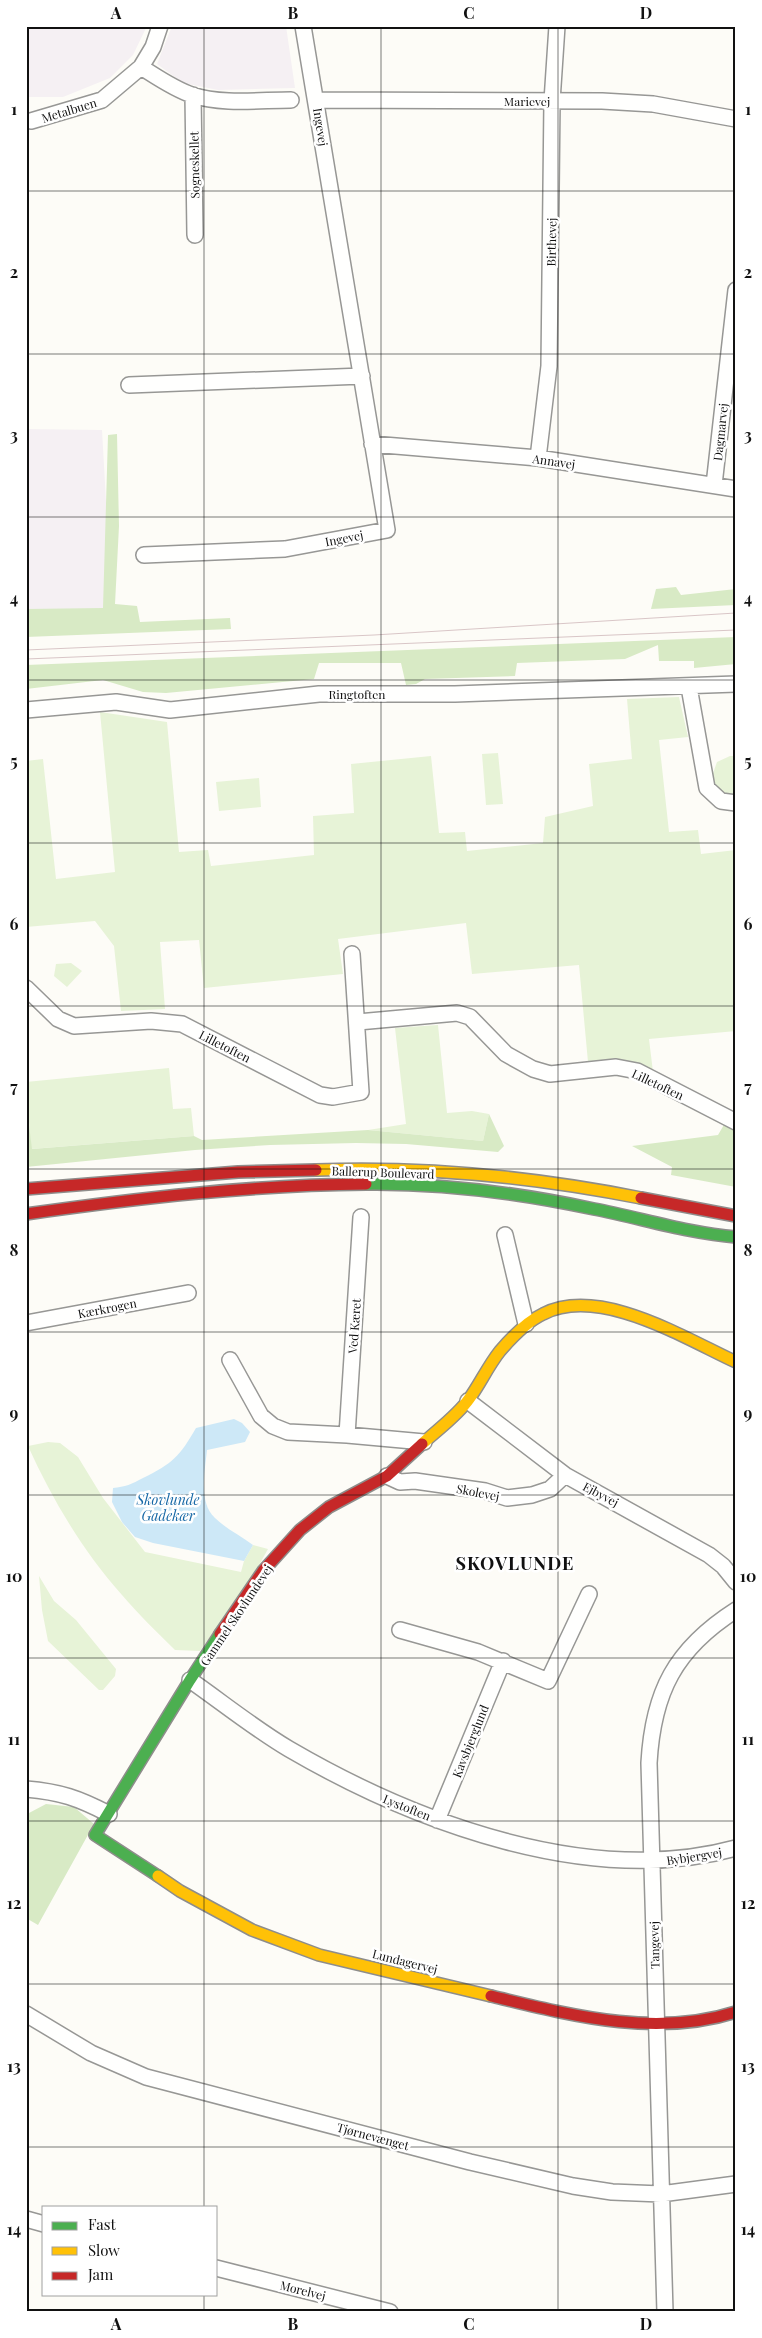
<svg xmlns="http://www.w3.org/2000/svg" width="762" height="2338" viewBox="0 0 762 2338" font-family="'Playfair Display',serif">
	<style>
		.industrial { fill: #f5f0f3 }
		.green { fill: #e7f3d7 }
		.forest { fill: #d8eac5 }
		.water { fill: #cde8f7 }
		.lines { fill: none; stroke-linecap: round; stroke-linejoin: round }
		.street-casing { stroke: #979795; stroke-width: 18 }
		.fast-casing { stroke: #8e8d8b; stroke-width: 14 }
		.slow-casing { stroke: #8e8d8b; stroke-width: 14 }
		.jam-casing { stroke: #8e8d8b; stroke-width: 14 }
		.street { stroke: #fffffe; stroke-width: 15 }
		.fast { stroke: #4caf50; stroke-width: 11 }
		.slow { stroke: #ffc107; stroke-width: 11 }
		.jam { stroke: #c62828; stroke-width: 11 }
		.tram { stroke: #d9c6c7; stroke-width: 1 }
		.grid { fill: none; stroke: #111; stroke-width: 1; stroke-opacity: 0.55 }
		.labels { text-anchor: middle; dominant-baseline: central; stroke-width: 5; stroke-linejoin: round; paint-order: stroke }
		.street-label { font-size: 12px; fill: #111; stroke: #fff }
		.water-label { font-size: 14px; font-style: italic; fill: #1768a6; stroke: #fff }
		.district-label { font-size: 18px; font-weight: bold; letter-spacing: 1px; fill: #111; stroke: #fff }
		.neatline { fill: none; stroke: #111; stroke-width: 2 }
		.grid-label { font-size: 16px; text-anchor: middle; font-weight: bold; fill: #111 }
	</style>
	<rect width="100%" height="100%" fill="#fdfcf7"/>
	<path class="industrial" d="M26 26H147L133 55 110 78 63 97H26Z
		M172 26H286L295 88 218 90 183 83 157 64Z
		M26 429 102 430 113 626 26 629Z"/>
	<path class="green" d="M679 697 688 737 659 740 669 832 698 830 701 854 736 850V1031L649 1039 653 1072 625 1060 588 1062 579 965 472 974 466 923 338 939 343 974 204 988 199 940 160 942 165 1009 121 1011 114 946 95 921 26 927V761L43 759 56 879 115 872 100 712 167 722 179 852 208 850 211 866 314 855 313 816 354 813 351 764 431 756 439 833 465 832 467 851 543 843 545 817 593 806 589 764 632 759 627 699Z
		M498 753 503 804 486 805 482 754Z
		M730 756H736V796C722 794 715 790 712 776L717 762Z
		M259 778 261 807 219 811 216 782Z
		M71 963 82 971 67 987 54 976 56 964Z
		M438 1025 447 1113 472 1111 489 1114 483 1141 368 1130 406 1124 395 1028Z
		M169 1068 173 1109 191 1108 194 1136 31 1149 26 1082Z
		M48 1442 60 1443 78 1457 103 1498 145 1552 241 1572 244 1561 253 1545 268 1549 250 1581 200 1651 175 1650C157 1632 138 1614 122 1595 82 1550 52 1499 28 1446Z
		M39 1576 54 1601 76 1620 116 1669 115 1676 103 1690H99L48 1641 42 1610Z"/>
	<path class="forest" d="M117 434 119 526 115 604 137 606 140 622 230 618 231 629 26 637V609L103 608 108 435Z
		M676 587 681 595 736 589V605L651 609 656 589Z
		M736 637V664L694 668V661H659L658 645 625 659 517 663 515 676 425 679 416 684 406 685 401 663H319L314 679 166 693 143 692 103 680 26 689V665Z
		M26 1101 32 1149 194 1136 202 1140 368 1130 483 1141 489 1114 504 1146 498 1152 406 1144 356 1143 270 1145 195 1150 26 1167Z
		M725 1123 736 1128V1187L671 1175 672 1167 632 1146 718 1135Z
		M46 1804 74 1807 94 1824 38 1925 26 1918 29 1813Z"/>
	<path class="water" d="M234 1419 242 1423 250 1432 245 1442 207 1450C205 1471 198 1502 215 1518 225 1528 241 1536 253 1545L244 1561 153 1543 135 1537 122 1522 112 1502 113 1488C125 1487 132 1484 143 1478 172 1464 180 1456 196 1428Z"/>
	<g class="lines">
		<defs>
			<path id="street" d="M141 67C157 77 174 89 192 95 222 105 260 100 291 100
				M193 95 195 235
				M316 100 602 101 653 104 736 119
				M31 121 102 100 141 67 153 47 160 26
				M129 385 362 376
				M372 444 538 458 736 489
				M538 458 549 366 552 101 557 26
				M714 485 736 290
				M144 555 285 549 387 530 303 26
				M689 687 707 788 721 801 736 803
				M26 710 116 702 170 710 319 694H455L736 684
				M26 988 58 1019 74 1026 151 1021 182 1024 320 1095 333 1097 361 1092 352 954
				M358 1022 457 1013 470 1017 506 1054 533 1069 550 1074 616 1067 637 1071 736 1122
				M505 1235 526 1324
				M26 1323 188 1293
				M230 1360 261 1416 273 1426 288 1432 347 1435 424 1442
				M468 1401 565 1475 709 1555 723 1566 736 1582
				M347 1435 361 1217
				M387 1476 400 1482 415 1481 485 1491 507 1498 532 1495 550 1489 565 1475
				M400 1630 478 1652 548 1681 589 1594
				M190 1680C223 1703 255 1729 289 1749 416 1823 590 1888 736 1848
				M26 1789C61 1792 78 1798 109 1814
				M437 1820 503 1661
				M26 2014 91 2053 146 2077 470 2162 573 2186 612 2192 661 2194 736 2184
				M26 2219 44 2224
				M216 2268 390 2312
				M665 2312 649 1763C653 1692 675 1649 736 1610"/>
			<path id="fast" d="M366 1184C442 1183 519 1193 594 1209 641 1218 687 1233 736 1237
				M158 1876 95 1835 190 1680 220 1634"/>
			<path id="slow" d="M316 1170C424 1166 535 1177 641 1198
				M422 1444C437 1430 457 1416 469 1399 480 1384 488 1366 500 1351 512 1337 526 1322 543 1314 599 1285 684 1338 736 1362
				M158 1876 180 1891 252 1930 319 1955 491 1996"/>
			<path id="jam" d="M26 1189 238 1172 316 1170
				M641 1198 736 1216
				M26 1214C139 1198 251 1185 366 1184
				M220 1634 263 1571 300 1530 329 1507 387 1476 422 1444
				M491 1996C570 2015 655 2038 736 2012"/>
		</defs>
		<use href="#street" class="street-casing"/>
		<use href="#fast" class="fast-casing"/>
		<use href="#slow" class="slow-casing"/>
		<use href="#jam" class="jam-casing"/>
		<use href="#street" class="street"/>
		<use href="#fast" class="fast"/>
		<use href="#slow" class="slow"/>
		<use href="#jam" class="jam"/>
		<path class="tram" d="M26 650 374 635 736 613
			M26 659 736 630"/>
	</g>
	<path class="grid" d="M204 26V2207M381 26V2312M558 26V2312M26 191H736M26 354H736M26 517H736M26 680H736M26 843H736M26 1006H736M26 1169H736M26 1332H736M26 1495H736M26 1658H736M26 1821H736M26 1984H736M26 2147H736M204 2294V2312"/>
	<g class="labels">
		<g class="street-label">
			<text x="527" y="101">Marievej</text>
			<text transform="translate(69 110) rotate(-17)">Metalbuen</text>
			<text transform="translate(321 127) rotate(81)">Ingevej</text>
			<text transform="translate(194 165) rotate(-91)">Sogneskellet</text>
			<text transform="translate(551 242) rotate(-89)">Birthevej</text>
			<text transform="translate(720 432) rotate(-84)">Dagmarvej</text>
			<text transform="translate(554 461) rotate(8)">Annavej</text>
			<text transform="translate(344 538) rotate(-11)">Ingevej</text>
			<text x="357" y="694">Ringtoften</text>
			<text transform="translate(225 1046) rotate(27)">Lilletoften</text>
			<text transform="translate(658 1084) rotate(25)">Lilletoften</text>
			<text transform="translate(383 1172) rotate(2)">Ballerup Boulevard</text>
			<text transform="translate(107 1308) rotate(-11)">Kærkrogen</text>
			<text transform="translate(354 1326) rotate(-86)">Ved Kæret</text>
			<text transform="translate(478 1492) rotate(11)">Skolevej</text>
			<text transform="translate(601 1494) rotate(28)">Ejbyvej</text>
			<text transform="translate(236 1615) rotate(-56)">Gammel Skovlundevej</text>
			<text transform="translate(470 1741) rotate(-68)">Kavsbjerglund</text>
			<text transform="translate(407 1807) rotate(22)">Lystoften</text>
			<text transform="translate(694 1856) rotate(-9)">Bybjergvej</text>
			<text transform="translate(654 1945) rotate(-91)">Tangevej</text>
			<text transform="translate(405 1961) rotate(14)">Lundagervej</text>
			<text transform="translate(373 2136) rotate(15)">Tjørnevænget</text>
			<text transform="translate(303 2290) rotate(14)">Morelvej</text>
		</g>
		<g class="water-label">
			<text x="168" y="1499">Skovlunde<tspan x="168" dy="16">Gadekær</tspan></text>
		</g>
		<g class="district-label">
			<text x="515" y="1563">SKOVLUNDE</text>
		</g>
	</g>
	<rect width="762" height="2338" fill="none" stroke="#ffffff" stroke-width="55"/>
	<rect x="42" y="2206" width="175" height="90" fill="#ffffff" stroke="#a0a0a0"/>
	<rect x="52" y="2222" width="25" height="8" fill="#4caf50" stroke="#a0a0a0"/>
	<text x="88" y="2230" font-size="15" fill="#111111">Fast</text>
	<rect x="52" y="2247" width="25" height="8" fill="#ffc107" stroke="#a0a0a0"/>
	<text x="88" y="2256" font-size="15" fill="#111111">Slow</text>
	<rect x="52" y="2272" width="25" height="8" fill="#c62828" stroke="#a0a0a0"/>
	<text x="88" y="2280" font-size="15" fill="#111111">Jam</text>
	<rect x="28" y="28" width="706" height="2282" class="neatline"/>
	<g class="grid-label">
		<text x="116" y="19">A</text>
		<text x="293" y="19">B</text>
		<text x="469" y="19">C</text>
		<text x="646" y="19">D</text>
		<text x="14" y="115">1</text>
		<text x="748" y="115">1</text>
		<text x="14" y="278">2</text>
		<text x="748" y="278">2</text>
		<text x="14" y="441">3</text>
		<text x="748" y="441">3</text>
		<text x="14" y="604">4</text>
		<text x="748" y="604">4</text>
		<text x="14" y="767">5</text>
		<text x="748" y="767">5</text>
		<text x="14" y="930">6</text>
		<text x="748" y="930">6</text>
		<text x="14" y="1093">7</text>
		<text x="748" y="1093">7</text>
		<text x="14" y="1256">8</text>
		<text x="748" y="1256">8</text>
		<text x="14" y="1419">9</text>
		<text x="748" y="1419">9</text>
		<text x="14" y="1582">10</text>
		<text x="748" y="1582">10</text>
		<text x="14" y="1745">11</text>
		<text x="748" y="1745">11</text>
		<text x="14" y="1909">12</text>
		<text x="748" y="1909">12</text>
		<text x="14" y="2072">13</text>
		<text x="748" y="2072">13</text>
		<text x="14" y="2235">14</text>
		<text x="748" y="2235">14</text>
		<text x="116" y="2330">A</text>
		<text x="293" y="2330">B</text>
		<text x="469" y="2330">C</text>
		<text x="646" y="2330">D</text>
	</g>
</svg>
